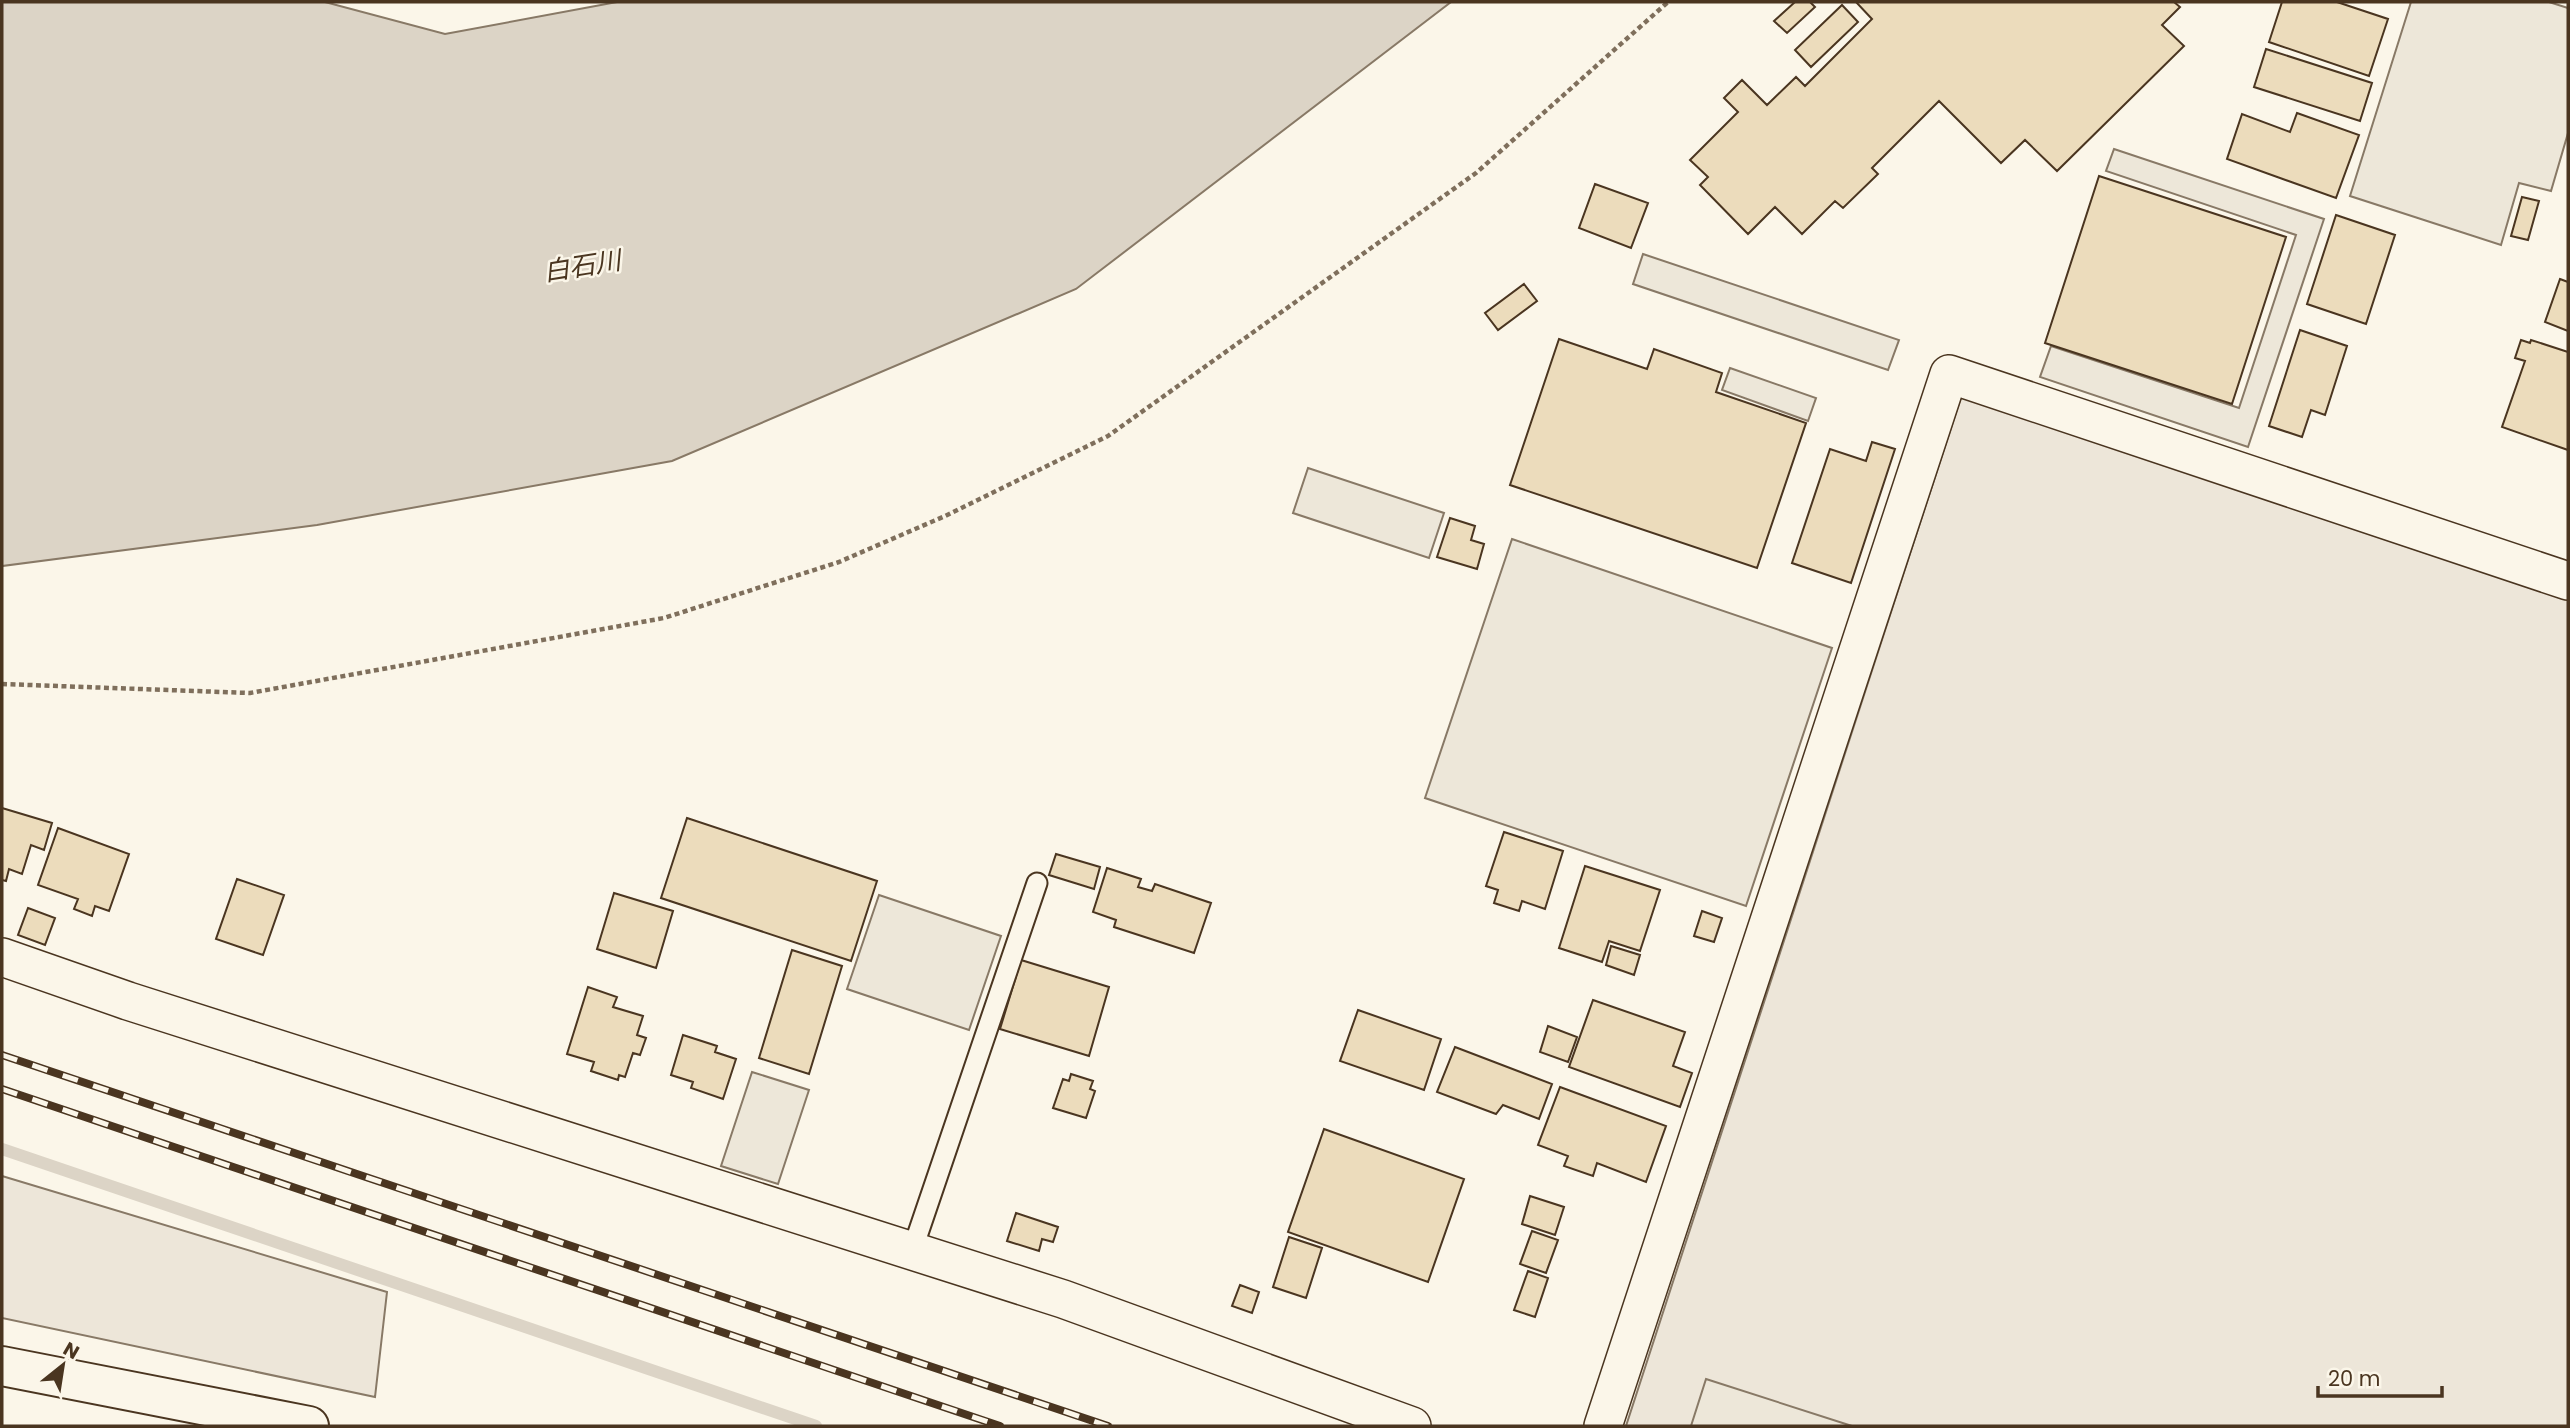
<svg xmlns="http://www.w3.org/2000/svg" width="2570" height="1428" viewBox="0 0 2570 1428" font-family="Poppins,'Noto Sans JP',sans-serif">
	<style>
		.green { fill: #ede6d9; stroke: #887966; stroke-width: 2 }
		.parking { fill: #ede7d9; stroke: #887966; stroke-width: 2 }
		.water { fill: #dcd4c6; stroke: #887966; stroke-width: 2 }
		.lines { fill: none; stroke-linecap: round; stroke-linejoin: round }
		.stream { stroke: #dcd4c6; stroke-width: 12 }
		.building { fill: #ecdcbc; stroke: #4a3520; stroke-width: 2 }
		.service-casing { stroke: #4a3520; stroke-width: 23 }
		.minor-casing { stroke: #4a3520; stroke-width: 40 }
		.primary-casing { stroke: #4a3520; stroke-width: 42 }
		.path { stroke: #7f6f5c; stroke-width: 4.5; stroke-dasharray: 5 3.5; stroke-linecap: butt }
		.service { stroke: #fbf6e9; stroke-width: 19 }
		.minor { stroke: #fbf6e9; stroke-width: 37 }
		.primary { stroke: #fbf6e9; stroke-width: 38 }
		.rail-casing { stroke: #4a3520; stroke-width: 8 }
		.rail { stroke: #fbf6e9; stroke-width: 5; stroke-dasharray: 16; stroke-linecap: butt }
		.labels { text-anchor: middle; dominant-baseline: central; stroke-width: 5; stroke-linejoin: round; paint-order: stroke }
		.water-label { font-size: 26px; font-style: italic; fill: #4a3520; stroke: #fbf6e9 }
	</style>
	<rect width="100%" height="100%" fill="#fbf6e9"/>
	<path class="green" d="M1962 394 2568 599V1426H1626Z
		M2 1176 387 1292 375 1397 2 1318Z"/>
	<path class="parking" d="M2411 2H2549L2568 8V133L2551 191 2519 183 2501 245 2350 196Z
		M2114 149 2324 219 2248 447 2040 377 2051 346 2239 408 2296 235 2106 171Z
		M1643 254 1899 340 1888 370 1633 284Z
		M1730 368 1816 398 1808 421 1722 390Z
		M1308 468 1444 513 1429 558 1293 513Z
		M1512 539 1832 648 1746 906 1425 798Z
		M879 895 1001 936 969 1030 847 989Z
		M752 1072 809 1090 778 1184 721 1166Z
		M1706 1379 1852 1426H1691Z"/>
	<path class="water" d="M2 2H325L445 34 617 2H1451L1076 289 672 461 317 525 2 566Z"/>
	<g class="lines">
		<path class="stream" d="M2 1149 816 1426"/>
	</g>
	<path class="building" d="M1795 2H1810L1815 7 1787 33 1774 21Z
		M1856 2H2174L2180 7 2162 25 2184 46 2057 171 2025 140 2001 163 1939 101 1872 168 1878 174 1843 208 1835 201 1802 234 1775 207 1748 234 1700 185 1708 177 1690 160 1738 112 1724 98 1742 80 1767 105 1796 77 1805 86 1872 19Z
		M2282 2H2337L2388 19 2369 76 2269 42Z
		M1842 5 1858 22 1811 67 1795 50Z
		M2266 49 2372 83 2360 121 2254 87Z
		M2297 113 2359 135 2336 198 2227 159 2242 114 2290 132Z
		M2099 176 2286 237 2232 404 2045 343Z
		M1595 184 1648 203 1631 248 1579 228Z
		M2522 197 2539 201 2528 240 2511 236Z
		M2336 215 2395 235 2366 324 2307 304Z
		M2560 279 2568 282V331L2545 322Z
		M1524 284 1537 301 1498 330 1485 313Z
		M2300 330 2347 346 2325 415 2311 410 2302 437 2269 426Z
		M1559 339 1647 369 1654 349 1722 373 1716 392 1806 423 1757 568 1510 485Z
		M2521 340 2530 343 2531 340 2568 352V450L2502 427 2525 361 2515 358Z
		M1872 442 1895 449 1851 583 1792 563 1830 449 1866 461Z
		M1450 518 1475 526 1471 540 1484 544 1477 569 1437 557Z
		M2 808 52 823 44 850 31 845 22 874 9 869 6 881 2 880Z
		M687 818 877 881 851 961 661 898Z
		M58 828 129 854 109 911 95 906 92 916 74 909 78 899 38 885Z
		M1504 832 1563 851 1545 909 1522 901 1519 911 1494 903 1498 890 1486 886Z
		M1056 854 1100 867 1094 889 1049 875Z
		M1585 866 1660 890 1640 951 1609 941 1602 962 1559 948Z
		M1107 868 1141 879 1138 887 1152 891 1155 884 1211 903 1194 953 1114 927 1116 920 1093 912Z
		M237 879 284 895 263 955 216 939Z
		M614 893 673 911 656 968 597 949Z
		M28 908 55 918 45 945 18 935Z
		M1702 911 1722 918 1714 942 1694 936Z
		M1611 946 1640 955 1634 975 1606 965Z
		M792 950 842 966 809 1074 759 1058Z
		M1021 960 1109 987 1089 1056 1000 1029Z
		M588 987 617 997 613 1007 643 1016 637 1035 646 1038 640 1055 633 1053 625 1077 619 1075 618 1080 591 1071 594 1062 567 1054Z
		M1593 1000 1685 1032 1673 1066 1692 1073 1680 1107 1569 1067Z
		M1358 1010 1441 1039 1424 1090 1340 1061Z
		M1548 1026 1577 1037 1568 1062 1540 1052Z
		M683 1035 717 1046 715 1052 736 1059 723 1099 691 1088 693 1082 671 1075Z
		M1455 1047 1552 1084 1539 1119 1503 1105 1496 1114 1437 1092Z
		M1071 1074 1093 1081 1090 1089 1095 1091 1086 1118 1053 1108 1063 1079 1069 1081Z
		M1560 1087 1666 1126 1646 1182 1597 1163 1593 1176 1564 1166 1568 1156 1538 1145Z
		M1324 1129 1464 1179 1428 1282 1288 1232Z
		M1530 1196 1564 1207 1555 1235 1522 1224Z
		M1016 1213 1058 1227 1053 1242 1042 1239 1039 1251 1007 1241Z
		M1532 1231 1558 1240 1546 1273 1520 1264Z
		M1289 1237 1322 1248 1306 1298 1273 1287Z
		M1528 1271 1548 1278 1535 1317 1514 1310Z
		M1240 1285 1259 1292 1252 1313 1232 1306Z"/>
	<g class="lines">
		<defs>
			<path id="service" d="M912 1251 1037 883"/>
			<path id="minor" d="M2 957 128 1001 1063 1299 1412 1426
				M1603 1426 1949 374 2568 581"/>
			<path id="primary" d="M2 1366 309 1426"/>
		</defs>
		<use href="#service" class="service-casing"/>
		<use href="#minor" class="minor-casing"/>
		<use href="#primary" class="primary-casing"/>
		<path class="path" d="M2 684 250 693 664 618 839 562 945 516 1108 436 1476 173 1668 2"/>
		<use href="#service" class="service"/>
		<use href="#minor" class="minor"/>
		<use href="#primary" class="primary"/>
		<defs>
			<path id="rail" d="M2 1055 1108 1426
				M2 1089 1000 1426"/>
		</defs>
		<use href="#rail" class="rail-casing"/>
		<use href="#rail" class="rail"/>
	</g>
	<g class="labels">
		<g class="water-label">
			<text transform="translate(582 266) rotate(-9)">白石川</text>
		</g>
	</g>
	<rect width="2570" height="1428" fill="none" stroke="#4a3520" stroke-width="7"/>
	<g transform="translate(63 1365) rotate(30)" stroke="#fbf6e9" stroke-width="5" paint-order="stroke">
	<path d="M0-5L12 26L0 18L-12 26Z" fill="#4a3520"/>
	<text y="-10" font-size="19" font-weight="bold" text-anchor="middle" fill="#4a3520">N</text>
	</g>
	<path d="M2318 1386v10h124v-10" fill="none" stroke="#4a3520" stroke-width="3.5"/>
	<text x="2328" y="1386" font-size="21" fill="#4a3520" stroke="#fbf6e9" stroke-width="5" paint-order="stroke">20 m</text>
</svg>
